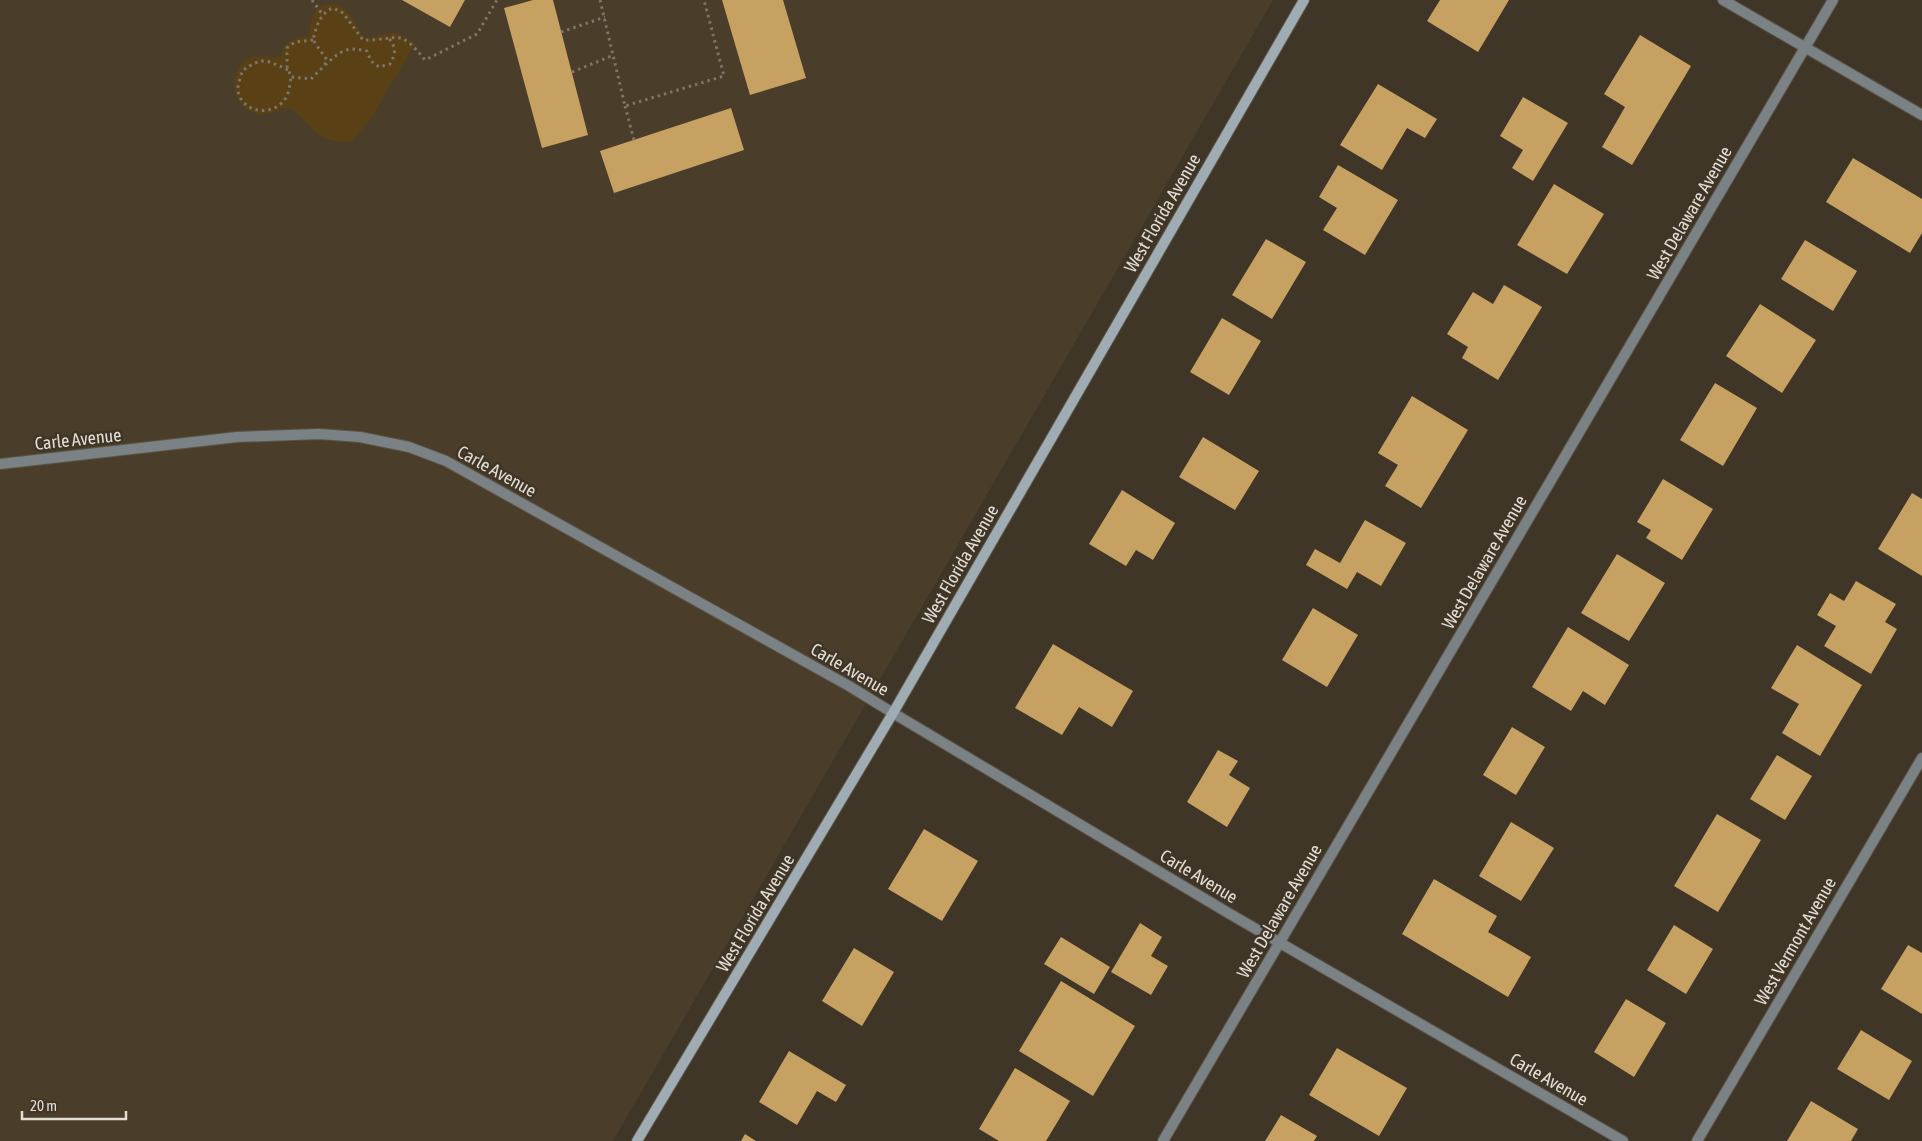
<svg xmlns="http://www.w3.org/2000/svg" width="1922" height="1141" viewBox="0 0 1922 1141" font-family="'Asap Condensed',sans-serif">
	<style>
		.built { fill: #4a3e2a }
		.green { fill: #594115 }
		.building { fill: #c7a161 }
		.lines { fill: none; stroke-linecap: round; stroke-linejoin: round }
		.service-casing { stroke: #5d5447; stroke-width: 12 }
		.minor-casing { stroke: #5d5447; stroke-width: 12 }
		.secondary-casing { stroke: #5d5447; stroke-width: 12 }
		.path { stroke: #7d7569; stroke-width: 3; stroke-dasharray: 2.5 4; stroke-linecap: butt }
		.service { stroke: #7a8286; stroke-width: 10 }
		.minor { stroke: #7a8286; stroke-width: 10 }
		.secondary { stroke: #9facb3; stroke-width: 10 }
		.labels { text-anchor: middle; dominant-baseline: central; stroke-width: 5; stroke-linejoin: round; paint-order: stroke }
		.street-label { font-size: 18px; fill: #e3ddd4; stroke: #3f3628 }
	</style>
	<rect width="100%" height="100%" fill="#3f3628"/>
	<path class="built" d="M0 0H1273L613 1141H0Z"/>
	<path class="green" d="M325 4C355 3 350 24 367 39 390 33 395 27 415 44L369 121 352 141C326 143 321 137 302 119 299 116 295 111 290 109 280 106 268 117 257 114 232 107 226 73 248 59 259 53 272 60 282 56 282 41 296 37 309 36 312 21 309 13 325 4Z"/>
	<path class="building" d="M402 0H465L450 27Z
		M533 0H553L588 135 542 148 504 8Z
		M722 0H783L806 78 750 95Z
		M1440 0H1509L1478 52 1427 21Z
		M1640 35 1691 66 1632 165 1602 147 1625 107 1604 94Z
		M1378 84 1437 119 1425 138 1407 128 1382 170 1340 145Z
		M1523 97 1568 123 1533 181 1512 168 1523 150 1500 136Z
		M731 108 744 150 614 193 600 151Z
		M1853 158 1922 199V233L1910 253 1826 202Z
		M1338 165 1398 200 1365 255 1323 230 1337 208 1319 197Z
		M1554 184 1604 214 1567 274 1517 245Z
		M1266 239 1306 262 1272 319 1232 295Z
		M1805 240 1857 271 1833 311 1781 279Z
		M1504 285 1542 307 1498 380 1462 358 1468 347 1447 334 1473 292 1493 304Z
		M1760 304 1816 340 1782 393 1726 356Z
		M1222 318 1261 341 1229 395 1190 372Z
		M1715 383 1757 408 1723 466 1680 440Z
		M1412 396 1468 430 1421 508 1385 486 1398 465 1378 453Z
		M1203 437 1259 471 1235 510 1179 477Z
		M1663 479 1713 509 1682 560 1646 538 1651 530 1637 522Z
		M1122 490 1175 523 1153 560 1136 550 1126 566 1089 544Z
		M1912 493 1922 499V576L1878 549Z
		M1365 520 1406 543 1381 586 1357 572 1347 589 1306 565 1315 549 1340 563Z
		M1617 554 1665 583 1629 641 1581 613Z
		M1856 581 1896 604 1885 622 1897 629 1871 674 1824 646 1836 626 1817 615 1830 593 1844 601Z
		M1313 608 1358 635 1327 687 1282 660Z
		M1568 627 1629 665 1605 705 1583 691 1571 711 1532 687Z
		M1053 644 1133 691 1112 727 1079 707 1062 735 1015 708Z
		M1797 645 1862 685 1820 756 1782 733 1799 704 1771 688Z
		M1512 727 1545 747 1516 795 1483 775Z
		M1218 750 1238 761 1229 775 1250 788 1227 827 1187 802Z
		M1777 755 1812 776 1785 820 1750 799Z
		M1717 814 1761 840 1718 912 1674 886Z
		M1511 822 1554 848 1521 901 1479 876Z
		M924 829 978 861 942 921 888 889Z
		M1434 879 1497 916 1488 932 1531 957 1508 997 1402 934Z
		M1140 923 1162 937 1151 956 1168 966 1151 995 1111 972Z
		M1674 925 1713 949 1686 994 1647 970Z
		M1061 937 1110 967 1094 994 1044 964Z
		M1908 945 1922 953V1014L1881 989Z
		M854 948 894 972 862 1026 822 1001Z
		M1061 981 1135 1026 1093 1096 1019 1051Z
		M1626 999 1666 1023 1634 1077 1594 1052Z
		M1861 1030 1912 1061 1889 1100 1837 1069Z
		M1337 1048 1407 1088 1379 1136 1309 1095Z
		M789 1051 846 1085 836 1102 817 1091 797 1125 759 1102Z
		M1015 1068 1070 1101 1046 1141H999L979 1129Z
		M1811 1101 1858 1129 1851 1141H1787Z
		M1281 1115 1317 1136 1314 1141H1265Z
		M745 1134 756 1141H741Z"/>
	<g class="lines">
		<defs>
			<path id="service" d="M0 464 237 437 319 434 360 437 409 447 446 461 849 686 893 713"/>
			<path id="minor" d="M1723 0 1922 115
				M893 713 1230 914 1623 1141
				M1163 1141 1833 0
				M1697 1141 1922 758"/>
			<path id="secondary" d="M637 1141 893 713 1304 0"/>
		</defs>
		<use href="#service" class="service-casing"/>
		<use href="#minor" class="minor-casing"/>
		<use href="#secondary" class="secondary-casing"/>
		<path class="path" d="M312 0 323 15
			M600 0 625 106 724 76 704 0
			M561 32 605 17
			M313 40 295 42 287 48V66L291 77 311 79 324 66 327 60 313 40C316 27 320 13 333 8L343 13 363 40C398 41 398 26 425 60L477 34 497 0
			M325 65C341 51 346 46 367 51L371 61 379 67 390 64C396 53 396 48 389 38
			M288 70C266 60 263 56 242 71 241 77 237 85 238 91 243 115 276 117 287 96 289 91 290 83 291 77
			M572 72 614 55
			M625 106 634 140"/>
		<use href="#service" class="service"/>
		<use href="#minor" class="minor"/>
		<use href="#secondary" class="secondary"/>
	</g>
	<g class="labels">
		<g class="street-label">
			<text transform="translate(1162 213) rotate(-60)">West Florida Avenue</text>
			<text transform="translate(1689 213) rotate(-60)">West Delaware Avenue</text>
			<text transform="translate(78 439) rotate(-6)">Carle Avenue</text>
			<text transform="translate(497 471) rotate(29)">Carle Avenue</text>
			<text transform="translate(1484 562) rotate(-60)">West Delaware Avenue</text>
			<text transform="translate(960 564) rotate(-60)">West Florida Avenue</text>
			<text transform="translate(850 669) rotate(30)">Carle Avenue</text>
			<text transform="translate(1199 876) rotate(31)">Carle Avenue</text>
			<text transform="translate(1279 911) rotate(-60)">West Delaware Avenue</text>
			<text transform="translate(755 913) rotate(-59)">West Florida Avenue</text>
			<text transform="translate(1795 941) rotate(-60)">West Vermont Avenue</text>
			<text transform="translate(1549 1079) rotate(30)">Carle Avenue</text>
		</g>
	</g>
	<path d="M22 1111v8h104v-8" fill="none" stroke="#e3ddd4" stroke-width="2.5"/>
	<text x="30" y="1111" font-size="15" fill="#e3ddd4" stroke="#3f3628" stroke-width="4" paint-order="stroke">20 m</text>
</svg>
